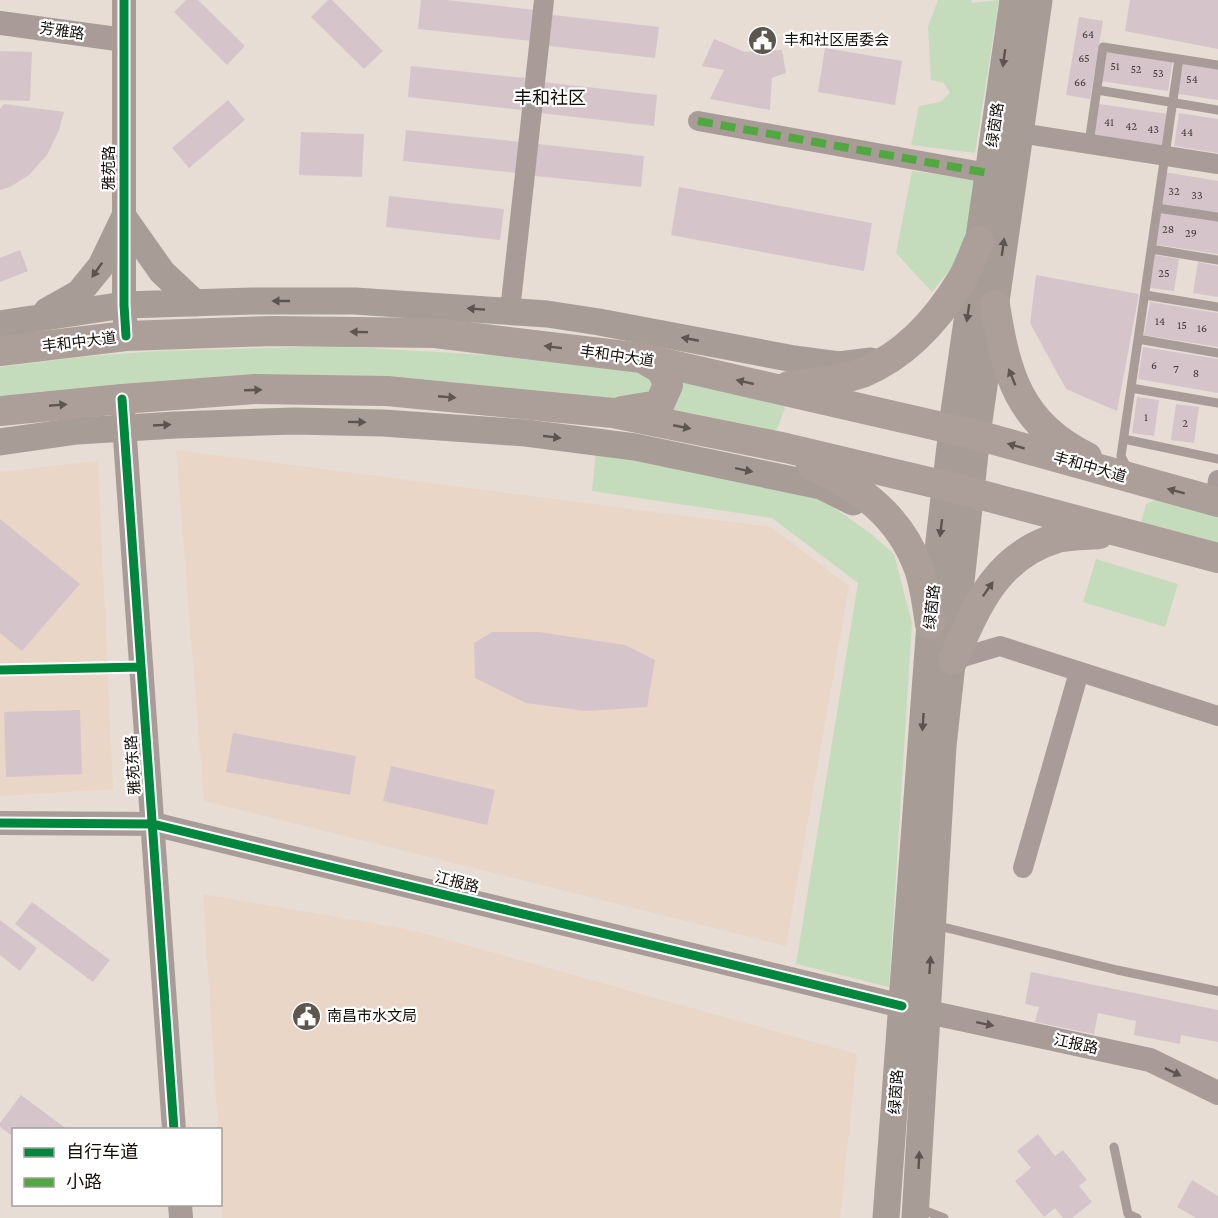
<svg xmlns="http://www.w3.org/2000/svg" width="1218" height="1218" viewBox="0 0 1218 1218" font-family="'Crimson Pro','Noto Sans SC',serif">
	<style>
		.built { fill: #e9d6c7 }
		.green { fill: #c5dcbc }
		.building { fill: #d6c4cb }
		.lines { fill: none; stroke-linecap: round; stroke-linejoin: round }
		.service { stroke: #a99c98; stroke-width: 9 }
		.minor { stroke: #a99c98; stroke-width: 20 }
		.tertiary { stroke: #a99c98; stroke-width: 24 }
		.secondary { stroke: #a89c96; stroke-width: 27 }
		.primary { stroke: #ac9e98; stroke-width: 30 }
		.quiet { stroke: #51a841; stroke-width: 8; stroke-dasharray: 15 8; stroke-linecap: butt }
		.cycleway-casing { stroke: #fff; stroke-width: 13 }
		.cycleway { stroke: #00873e; stroke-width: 9 }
		.oneway { fill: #5e544f }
		.oneway2 { fill: #605650 }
		.oneway3 { fill: #5e5450 }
		.labels { text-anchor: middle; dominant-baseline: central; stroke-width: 4.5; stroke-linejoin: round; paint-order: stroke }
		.number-label { font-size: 12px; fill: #443b39 }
		.street-label { font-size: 15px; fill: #130d08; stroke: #fff }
		.poi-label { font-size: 15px; fill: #130d08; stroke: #fff; text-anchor: start }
		.quarter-label { font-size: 18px; fill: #130d08; stroke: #fff }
	</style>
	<rect width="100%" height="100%" fill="#e7ddd4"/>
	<path class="built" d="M176 450 771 527 849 586 786 946 204 801Z
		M98 461 113 789 0 796V472Z
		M203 894 412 930 857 1054 840 1218H223L220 1130 218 1129Z"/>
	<path class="green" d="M938 0H971L972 3 999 0 975 153 911 145 919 106 940 102 950 93 944 83 931 80 928 27Z
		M912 171 977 180 969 237 960 257 932 292 896 253Z
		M334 346 523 357 663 375 779 402 785 408 777 429 770 431 656 410 0 400V367L80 357 157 351Z
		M596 451 823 500 870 533 894 554 912 623 889 987 796 964 858 583 772 518 592 491Z
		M1156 500 1218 517V548L1148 529 1141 522 1146 504Z
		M1096 559 1178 584 1165 627 1083 602Z"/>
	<path class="building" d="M186 0H198L245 46 227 65 174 12Z
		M328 0H332L383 51 364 69 311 17Z
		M421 0H446L536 10 532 41 418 29Z
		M1130 0H1218V49L1125 31Z
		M544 14 659 27 655 58 541 45Z
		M1079 17 1103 21 1090 99 1066 95Z
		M714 39 745 52 782 50 786 73 772 78 770 110 710 99 724 70 702 66Z
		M825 48 902 61 895 105 818 92Z
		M1105 48 1173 58 1168 91 1100 81Z
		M0 51 32 52 30 101 0 100Z
		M1184 60 1218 66V100L1178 94Z
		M411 66 525 78 522 110 408 97Z
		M543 82 657 95 654 126 540 113Z
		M228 100 245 120 189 168 172 148Z
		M4 104 64 112 59 130 47 155 29 175 10 187 0 190V109Z
		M1099 104 1168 114 1162 147 1093 137Z
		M1179 113 1218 119V153L1174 146Z
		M406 130 521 142 517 173 403 161Z
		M301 132 364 134 362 177 299 175Z
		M529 143 644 156 641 187 526 175Z
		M1164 172 1218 181V215L1159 205Z
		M679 187 872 223 864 271 671 235Z
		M389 196 504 209 500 240 386 227Z
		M1158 211 1218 221V254L1152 244Z
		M20 250 28 271 0 282V258Z
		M1155 255 1179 259 1174 291 1150 288Z
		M1198 262 1218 266V297L1193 293Z
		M1036 275 1139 294 1117 411 1066 389 1030 323Z
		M1150 302 1218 313V347L1144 335Z
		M1143 347 1218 359V393L1138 379Z
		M1137 397 1159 400 1154 436 1132 433Z
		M1176 404 1199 407 1194 443 1171 440Z
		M0 519 80 584 22 651 0 633Z
		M492 632H539L625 645 655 660 647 707 586 711 526 703 475 678 474 643Z
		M80 710 82 774 6 777 4 712Z
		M233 733 356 756 350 795 226 772Z
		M391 766 495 790 487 825 383 801Z
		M32 902 110 960 93 982 15 924Z
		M0 920 37 948 20 971 0 955Z
		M1031 972 1218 1010V1042L1181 1035 1180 1044 1134 1035 1136 1021 1098 1013 1094 1034 1035 1022 1039 1007 1025 1004Z
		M21 1095 68 1130H14V1137L0 1127V1123Z
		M1038 1134 1055 1156 1063 1150 1087 1180 1079 1186 1092 1202 1072 1218H1063L1055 1208 1044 1217 1015 1181 1031 1168 1017 1151Z
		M1192 1180 1218 1196V1218H1196L1177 1207Z"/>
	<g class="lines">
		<path class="service" d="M1097 90 1218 110
			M1089 143 1103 47 1218 65
			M1157 208 1218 217
			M1151 249 1218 260
			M1145 295 1218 307
			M1138 339 1218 353
			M1131 388 1218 403
			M1124 439 1218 459
			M1128 470 1121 456 1179 59
			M935 925 1117 970 1218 991
			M1114 1147 1128 1214 1137 1218
			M918 1208 944 1218"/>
		<path class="minor" d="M698 121 988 173
			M1020 133 1218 164
			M510 311 544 0
			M1215 501 1218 480
			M953 660 1000 646 1218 716
			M1023 868 1079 672"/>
		<path class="tertiary" d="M124 0V305L126 336
			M0 23 124 40
			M123 410 174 1130
			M0 823 153 824 902 1006
			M928 1012 1150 1060 1218 1093
			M180 1204 181 1218"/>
		<path class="secondary" d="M47 311 79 293 101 266 124 218 162 272 195 303
			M0 324 124 305 252 301H355L547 314 599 322 794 359 839 365 871 361
			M0 442 77 431 176 425 294 421 383 423 526 433 635 447 821 486 853 502
			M886 1218 931 610 954 412 1013 0
			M915 1218 943 746 977 435 1039 0"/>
		<path class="primary" d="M995 305C1006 374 1019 424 1087 457
			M0 351 126 336 272 331 435 333 642 358 977 435 1218 502
			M789 386C813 383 840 381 862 373 906 355 938 319 962 279 969 268 973 254 979 241
			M0 411 122 399 255 389 387 391 613 413 786 448 963 490 1218 558
			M622 411 659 405 668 385 662 370 642 358
			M811 465C860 487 900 516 919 569 925 586 927 606 930 624
			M953 660C976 607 996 556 1057 538 1070 535 1086 535 1099 534"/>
		<path class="quiet" d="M698 121 988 173"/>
		<defs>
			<path id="cycleway" d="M124 0V305L126 336
				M122 399 174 1130
				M0 670 141 667
				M0 823 153 824 902 1006"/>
		</defs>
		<use href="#cycleway" class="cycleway-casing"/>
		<use href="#cycleway" class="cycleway"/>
	</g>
	<defs><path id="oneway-solid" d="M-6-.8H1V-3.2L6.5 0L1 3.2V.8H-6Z" transform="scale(1.5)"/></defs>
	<g class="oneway">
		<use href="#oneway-solid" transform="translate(1004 58) rotate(98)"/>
		<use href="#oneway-solid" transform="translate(1003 247) rotate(-82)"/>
		<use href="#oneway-solid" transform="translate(97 270) rotate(125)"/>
		<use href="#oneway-solid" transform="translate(281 301) rotate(180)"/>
		<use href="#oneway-solid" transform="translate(476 309) rotate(-176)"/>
		<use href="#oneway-solid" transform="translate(968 313) rotate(98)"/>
		<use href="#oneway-solid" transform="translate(690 339) rotate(-169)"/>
		<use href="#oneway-solid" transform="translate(357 422) rotate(1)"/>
		<use href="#oneway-solid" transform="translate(162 425) rotate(-3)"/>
		<use href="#oneway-solid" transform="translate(552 437) rotate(7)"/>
		<use href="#oneway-solid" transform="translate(744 470) rotate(12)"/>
		<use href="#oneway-solid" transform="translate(941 528) rotate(97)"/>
		<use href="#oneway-solid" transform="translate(923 722) rotate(94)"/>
		<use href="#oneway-solid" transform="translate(930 965) rotate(-86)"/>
		<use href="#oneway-solid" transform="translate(919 1160) rotate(-87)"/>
	</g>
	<g class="oneway2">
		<use href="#oneway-solid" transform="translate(359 332) rotate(-179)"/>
		<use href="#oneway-solid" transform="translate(553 347) rotate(-173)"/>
		<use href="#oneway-solid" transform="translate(1012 377) rotate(-112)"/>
		<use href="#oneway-solid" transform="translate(745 382) rotate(-167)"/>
		<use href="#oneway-solid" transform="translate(253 390) rotate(-2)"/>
		<use href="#oneway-solid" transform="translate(447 397) rotate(5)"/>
		<use href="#oneway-solid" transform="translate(58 405) rotate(-5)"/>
		<use href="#oneway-solid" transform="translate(682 427) rotate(11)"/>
		<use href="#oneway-solid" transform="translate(1016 446) rotate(-164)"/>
		<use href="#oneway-solid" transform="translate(1176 491) rotate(-165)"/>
		<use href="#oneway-solid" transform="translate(988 589) rotate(-55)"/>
	</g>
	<g class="oneway3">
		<use href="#oneway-solid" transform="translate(985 1024) rotate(12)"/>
		<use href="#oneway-solid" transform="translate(1173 1072) rotate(26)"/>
	</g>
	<defs>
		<symbol id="civic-disc" viewBox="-11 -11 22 22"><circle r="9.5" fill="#5d564f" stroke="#fff"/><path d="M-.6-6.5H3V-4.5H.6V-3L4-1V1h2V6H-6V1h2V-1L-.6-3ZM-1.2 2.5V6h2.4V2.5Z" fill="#fff"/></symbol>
	</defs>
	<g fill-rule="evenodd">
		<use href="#civic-disc" x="746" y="24" width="33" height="33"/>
		<use href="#civic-disc" x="290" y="1000" width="33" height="33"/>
	</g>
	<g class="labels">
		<g class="number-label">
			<text x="1088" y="34">64</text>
			<text x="1084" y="58">65</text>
			<text x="1115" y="66">51</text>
			<text x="1136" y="69">52</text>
			<text x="1158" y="73">53</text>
			<text x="1192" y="79">54</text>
			<text x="1080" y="82">66</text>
			<text x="1109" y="122">41</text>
			<text x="1131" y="126">42</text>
			<text x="1153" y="129">43</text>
			<text x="1187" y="132">44</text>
			<text x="1174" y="191">32</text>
			<text x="1197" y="195">33</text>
			<text x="1168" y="229">28</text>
			<text x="1191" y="233">29</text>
			<text x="1164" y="273">25</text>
			<text x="1160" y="321">14</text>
			<text x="1182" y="325">15</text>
			<text x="1202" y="328">16</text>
			<text x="1154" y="365">6</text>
			<text x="1176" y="369">7</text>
			<text x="1196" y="373">8</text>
			<text x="1146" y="417">1</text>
			<text x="1185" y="423">2</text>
		</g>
		<g class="street-label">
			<text transform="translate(62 31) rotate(8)">芳雅路</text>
			<text transform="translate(995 125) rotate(-82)">绿茵路</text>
			<text transform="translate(109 168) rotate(-90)">雅苑路</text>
			<text transform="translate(79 342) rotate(-7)">丰和中大道</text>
			<text transform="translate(617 356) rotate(8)">丰和中大道</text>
			<text transform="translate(1090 467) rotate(16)">丰和中大道</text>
			<text transform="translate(932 607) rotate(-84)">绿茵路</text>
			<text transform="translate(133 765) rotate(-94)">雅苑东路</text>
			<text transform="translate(457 882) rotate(14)">江报路</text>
			<text transform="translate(1076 1044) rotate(12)">江报路</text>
			<text transform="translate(896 1092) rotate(-86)">绿茵路</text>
		</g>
		<g class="poi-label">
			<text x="784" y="40">丰和社区居委会</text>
			<text x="327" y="1016">南昌市水文局</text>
		</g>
		<g class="quarter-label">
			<text x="550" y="98">丰和社区</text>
		</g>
	</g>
	<rect x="12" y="1128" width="210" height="78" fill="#ffffff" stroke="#a19e9c" stroke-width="1.5"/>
	<rect x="24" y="1148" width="30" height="9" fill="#00873e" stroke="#a19e9c" stroke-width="1.5"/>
	<text x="66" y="1158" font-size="18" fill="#130d08">自行车道</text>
	<rect x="24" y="1178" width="30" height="9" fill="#51a841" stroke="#a19e9c" stroke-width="1.5"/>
	<text x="66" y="1188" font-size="18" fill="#130d08">小路</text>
</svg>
